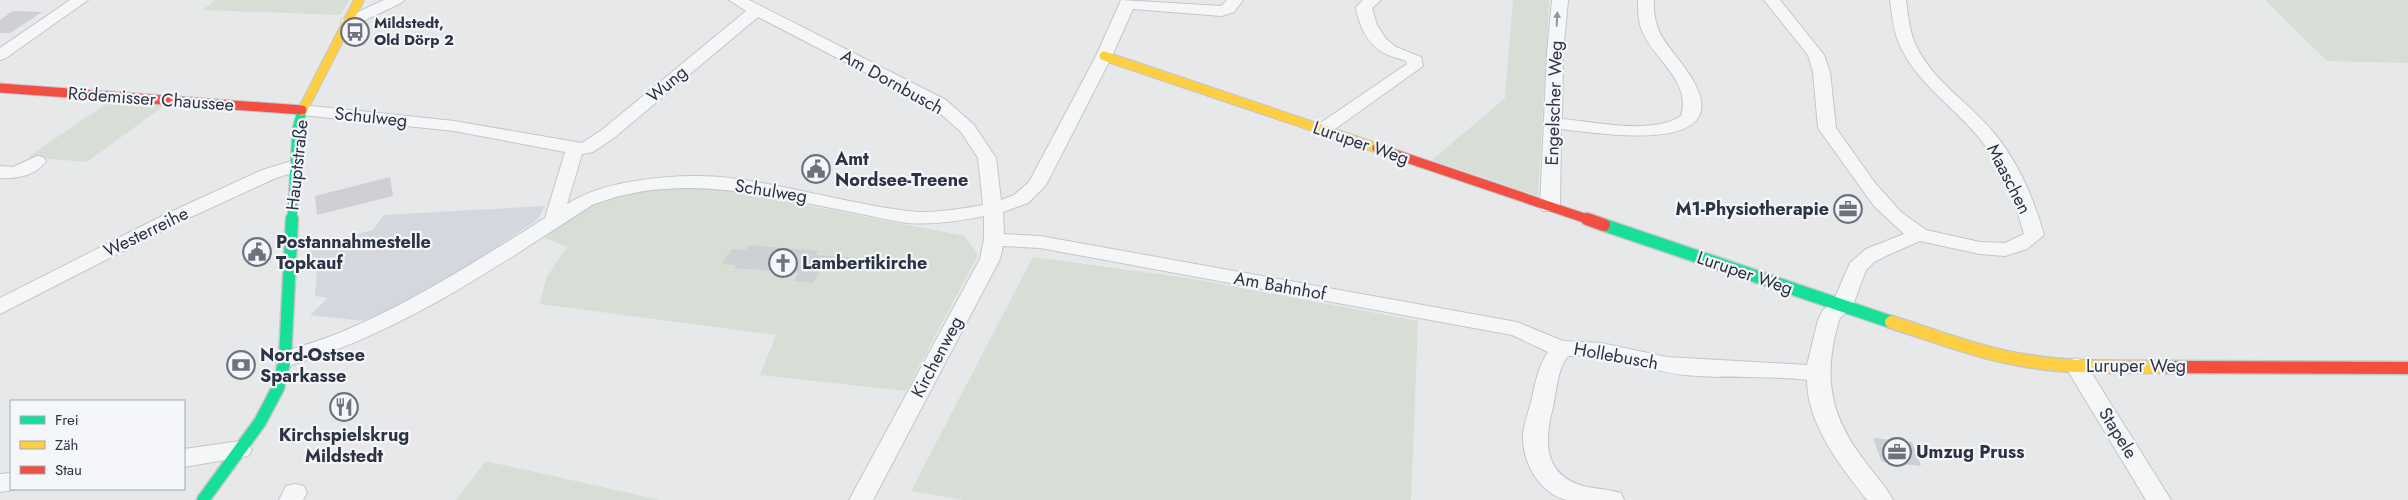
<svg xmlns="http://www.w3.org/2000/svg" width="2408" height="500" viewBox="0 0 2408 500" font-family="Jost,sans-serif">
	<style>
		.built { fill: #d4d7dd }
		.green { fill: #d6ded6 }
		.building { fill: #ced0d3 }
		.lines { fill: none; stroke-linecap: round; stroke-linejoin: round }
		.street-casing { stroke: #c4c6c8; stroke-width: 2 }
		.fast-far1-casing { stroke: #c4c6c8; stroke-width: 11 }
		.fast-casing { stroke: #c4c6c8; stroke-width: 15 }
		.slow-far1-casing { stroke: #c4c6c8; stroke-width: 11 }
		.slow-casing { stroke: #c4c6c8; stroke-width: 15 }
		.jam-far1-casing { stroke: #c4c6c8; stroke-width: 11 }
		.jam-casing { stroke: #c4c6c8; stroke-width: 15 }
		.street { fill: #f5f6f7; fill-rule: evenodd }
		.fast-far1 { stroke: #16e098; stroke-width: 9 }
		.fast { stroke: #16e098; stroke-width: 12 }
		.slow-far1 { stroke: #ffcf43; stroke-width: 9 }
		.slow { stroke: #ffcf43; stroke-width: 12 }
		.jam-far1 { stroke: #f24e42; stroke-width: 9 }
		.jam { stroke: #f24e42; stroke-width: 12 }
		.oneway { fill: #90959e }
		.labels { text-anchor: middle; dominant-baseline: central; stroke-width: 4.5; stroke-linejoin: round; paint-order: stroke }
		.far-poi-label { font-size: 15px; font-weight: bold; fill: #2b3445; stroke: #f4f6f9; text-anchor: start }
		.street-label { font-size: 18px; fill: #2b3445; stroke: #f4f6f9 }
		.poi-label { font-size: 18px; font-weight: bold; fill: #2b3445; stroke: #f4f6f9; text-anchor: start }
	</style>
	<rect width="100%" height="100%" fill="#e6e8ea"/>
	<path class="built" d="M545 206 537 220 425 294 363 321 310 315 328 298 315 296 317 268 308 247 373 230 384 215Z"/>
	<path class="green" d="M215 0H349L340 15 203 10Z
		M1513 0H1549L1538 196 1432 160 1505 98Z
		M2265 0H2408V63L2327 61Z
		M110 101 165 105 87 162 28 157Z
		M706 186 965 236 978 255 906 391 760 375 776 335 540 304 546 278 567 247 545 238 585 204 623 191Z
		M1033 257 1188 278 1418 321 1411 500H963L911 491Z
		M486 461 660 500H456Z"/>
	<path class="building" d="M13 11 42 12 10 33H0V20Z
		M390 177 393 196 317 215 315 196Z
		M749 245 818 251 816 255 861 258 835 270 820 271 813 283 794 281 799 273 734 268 736 265 722 264 732 249 746 250Z
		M1873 438 1912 442 1921 466 1882 462Z"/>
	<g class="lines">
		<defs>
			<path id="street" d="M70 0H88L6 58 0 60V48Z
				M384 0H404L401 3 355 25 349 27 341 22 343 19Z
				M729 0H749L946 100 974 125 996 158 1001 200 1014 195 1029 182 1096 56 1121 0 1221 6 1227 0H1243L1234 12 1222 16 1133 9 1112 56 1046 185 1028 203 1003 212 1004 234 1040 236 1517 322 1563 341 1601 343 1667 357 1807 365 1818 320 1823 310 1833 302 1850 263 1866 249 1904 234 1874 206 1818 128 1813 72 1808 55 1764 0H1780L1824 55 1830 72 1836 128 1875 183 1901 212 1926 230 1980 242 2005 243 2024 234C2015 201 2002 167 1981 140 1954 106 1915 83 1898 41 1893 28 1892 14 1890 0H1906C1908 14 1909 28 1914 41 1930 80 1968 101 1994 133 2018 162 2034 199 2044 235L2027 249 2005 256 1980 254 1920 241 1888 255 1874 262 1866 270 1853 305 1840 318 1838 324C1823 377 1830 416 1864 460 1873 473 1886 486 1893 500H1867C1841 467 1807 424 1807 380 1766 375 1725 379 1685 375 1646 371 1607 352 1568 356 1557 370 1557 390 1553 407 1544 441 1543 474 1583 486 1595 489 1608 489 1621 493L1624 500C1607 500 1585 500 1567 500 1539 493 1522 462 1523 435 1524 424 1528 413 1531 402 1535 384 1538 367 1548 352L1512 335 1040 248 1003 246 1000 259 873 500H849L980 259 984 239V216C959 221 933 225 908 223 891 221 873 216 856 213 768 196 679 171 592 205 495 268 398 335 285 367L277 364 274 359 277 354C298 347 319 341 339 333 412 303 478 260 545 218L565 152 454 131 302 115 296 114 293 110 296 106 302 105 454 121 582 143 603 129 746 11ZM758 17 934 108 961 132 978 158 983 205C959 209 932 214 908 211 850 204 794 187 737 179 703 174 668 176 635 181 610 185 588 191 567 204L582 154 593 152 615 137Z
				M1363 0H1381L1372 8 1377 25 1386 39 1396 47 1421 57 1423 66 1328 134H1316L1313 130 1316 126 1407 64 1406 61C1399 58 1391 57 1384 53 1368 45 1358 24 1356 7Z
				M1552 0H1568L1563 53 1562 119C1595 122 1652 135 1681 116 1692 81 1653 59 1642 31 1638 20 1638 11 1638 0H1654C1652 37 1673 48 1691 77 1741 157 1597 133 1561 129L1560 207 1557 211H1543L1540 207 1547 53Z
				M37 156 43 157 46 161C36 176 16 179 0 178V166L13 167Z
				M295 160 302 162 304 166 302 170 276 178 180 222 0 314V298L166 214 262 170Z
				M2076 358 2084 361 2171 500H2146L2065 366 2068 361Z
				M240 441 248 444 252 450 248 456 184 467V449Z
				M11 473V489H19L0 492V474Z
				M295 484 304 486 307 493 303 500H279L286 486Z"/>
			<path id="fast-far1" d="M292 220 297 129 302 111"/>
			<path id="fast" d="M1604 225 1891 322
				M203 500 260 422 278 388 285 359 292 219"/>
			<path id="slow-far1" d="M1104 56 1377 148
				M302 111 359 0"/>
			<path id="slow" d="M1891 322C1936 336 1981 354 2028 361 2073 369 2120 366 2166 367"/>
			<path id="jam-far1" d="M0 88 302 110
				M1377 148 1590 220"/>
			<path id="jam" d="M1587 219 1604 225
				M2166 367 2408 368"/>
		</defs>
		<use href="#street" class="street-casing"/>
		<use href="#fast-far1" class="fast-far1-casing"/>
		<use href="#fast" class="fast-casing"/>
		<use href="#slow-far1" class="slow-far1-casing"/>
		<use href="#slow" class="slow-casing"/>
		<use href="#jam-far1" class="jam-far1-casing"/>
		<use href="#jam" class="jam-casing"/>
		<use href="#street" class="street"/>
		<use href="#fast-far1" class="fast-far1"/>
		<use href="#fast" class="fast"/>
		<use href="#slow-far1" class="slow-far1"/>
		<use href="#slow" class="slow"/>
		<use href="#jam-far1" class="jam-far1"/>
		<use href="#jam" class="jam"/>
	</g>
	<defs><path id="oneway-solid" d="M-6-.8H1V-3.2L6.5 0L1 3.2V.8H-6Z" transform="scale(1.25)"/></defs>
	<use class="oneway" href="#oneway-solid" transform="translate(1557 19) rotate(-87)"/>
	<defs>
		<symbol id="bus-ring" viewBox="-11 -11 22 22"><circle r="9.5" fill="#f4f6f9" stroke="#6c737f" stroke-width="1.5"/><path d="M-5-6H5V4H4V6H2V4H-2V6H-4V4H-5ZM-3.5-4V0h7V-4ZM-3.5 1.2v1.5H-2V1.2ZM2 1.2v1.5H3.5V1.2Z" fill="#6c737f"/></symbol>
		<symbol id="civic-ring" viewBox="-11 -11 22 22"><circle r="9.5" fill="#f4f6f9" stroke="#6c737f" stroke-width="1.5"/><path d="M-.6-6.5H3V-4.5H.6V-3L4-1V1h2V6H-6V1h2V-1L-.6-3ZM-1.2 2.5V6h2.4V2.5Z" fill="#6c737f"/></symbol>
		<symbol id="office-ring" viewBox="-11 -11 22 22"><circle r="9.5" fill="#f4f6f9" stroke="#6c737f" stroke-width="1.5"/><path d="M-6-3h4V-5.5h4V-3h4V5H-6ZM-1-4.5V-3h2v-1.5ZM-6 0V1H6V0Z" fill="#6c737f"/></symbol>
		<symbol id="church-ring" viewBox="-11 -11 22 22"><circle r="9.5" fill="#f4f6f9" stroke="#6c737f" stroke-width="1.5"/><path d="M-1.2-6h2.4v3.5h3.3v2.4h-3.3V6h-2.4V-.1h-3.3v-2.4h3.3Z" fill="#6c737f"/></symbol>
		<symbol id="bank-ring" viewBox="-11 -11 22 22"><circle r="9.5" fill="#f4f6f9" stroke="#6c737f" stroke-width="1.5"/><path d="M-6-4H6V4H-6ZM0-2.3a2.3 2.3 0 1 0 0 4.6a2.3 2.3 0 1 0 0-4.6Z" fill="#6c737f"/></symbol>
		<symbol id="restaurant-ring" viewBox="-11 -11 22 22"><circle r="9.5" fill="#f4f6f9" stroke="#6c737f" stroke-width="1.5"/><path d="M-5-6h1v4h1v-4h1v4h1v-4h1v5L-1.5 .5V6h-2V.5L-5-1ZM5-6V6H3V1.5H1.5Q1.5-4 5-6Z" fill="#6c737f"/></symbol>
	</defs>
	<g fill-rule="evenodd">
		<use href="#bus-ring" x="339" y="16" width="32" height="32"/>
		<use href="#civic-ring" x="800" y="153" width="32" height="32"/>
		<use href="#office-ring" x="1832" y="193" width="32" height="32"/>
		<use href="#civic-ring" x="241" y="236" width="32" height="32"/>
		<use href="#church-ring" x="767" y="247" width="32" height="32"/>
		<use href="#bank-ring" x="225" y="349" width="32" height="32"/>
		<use href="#restaurant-ring" x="328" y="391" width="32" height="32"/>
		<use href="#office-ring" x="1881" y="436" width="32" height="32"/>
	</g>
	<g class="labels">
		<g class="far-poi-label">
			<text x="374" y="23">Mildstedt,<tspan x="374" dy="17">Old Dörp 2</tspan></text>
		</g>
		<g class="street-label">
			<text transform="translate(892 82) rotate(29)">Am Dornbusch</text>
			<text transform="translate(667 84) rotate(-40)">Wung</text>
			<text transform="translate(151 99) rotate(4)">Rödemisser Chaussee</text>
			<text transform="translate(1554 103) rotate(-88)">Engelscher Weg</text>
			<text transform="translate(371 117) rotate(6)">Schulweg</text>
			<text transform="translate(1361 143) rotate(19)">Luruper Weg</text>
			<text transform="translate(297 165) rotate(-84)">Hauptstraße</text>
			<text transform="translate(2009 179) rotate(63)">Maaschen</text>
			<text transform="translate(771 191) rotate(9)">Schulweg</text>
			<text transform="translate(146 232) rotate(-26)">Westerreihe</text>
			<text transform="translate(1745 273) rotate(19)">Luruper Weg</text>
			<text transform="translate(1280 286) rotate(10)">Am Bahnhof</text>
			<text transform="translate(1616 356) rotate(10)">Hollebusch</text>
			<text transform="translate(937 357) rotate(-62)">Kirchenweg</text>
			<text x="2136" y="366">Luruper Weg</text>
			<text transform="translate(2118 433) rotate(58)">Stapele</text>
		</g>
		<g class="poi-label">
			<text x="835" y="159">Amt<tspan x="835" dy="21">Nordsee-Treene</tspan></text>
			<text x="1829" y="209" text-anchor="end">M1-Physiotherapie</text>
			<text x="276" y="242">Postannahmestelle<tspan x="276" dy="21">Topkauf</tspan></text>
			<text x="802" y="263">Lambertikirche</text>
			<text x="260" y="355">Nord-Ostsee<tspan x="260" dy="21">Sparkasse</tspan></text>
			<text x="344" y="435" text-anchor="middle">Kirchspielskrug<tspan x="344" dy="21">Mildstedt</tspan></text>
			<text x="1916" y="452">Umzug Pruss</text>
		</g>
	</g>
	<rect x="10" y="400" width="175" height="90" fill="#f4f6f9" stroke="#a4a8b1"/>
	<rect x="20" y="416" width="25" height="8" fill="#16e098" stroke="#a4a8b1"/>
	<text x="55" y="425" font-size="15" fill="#2b3445">Frei</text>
	<rect x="20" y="441" width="25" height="8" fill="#ffcf43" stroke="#a4a8b1"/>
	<text x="55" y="450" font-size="15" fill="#2b3445">Zäh</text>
	<rect x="20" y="466" width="25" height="8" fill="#f24e42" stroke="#a4a8b1"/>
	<text x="55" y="475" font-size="15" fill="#2b3445">Stau</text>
</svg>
